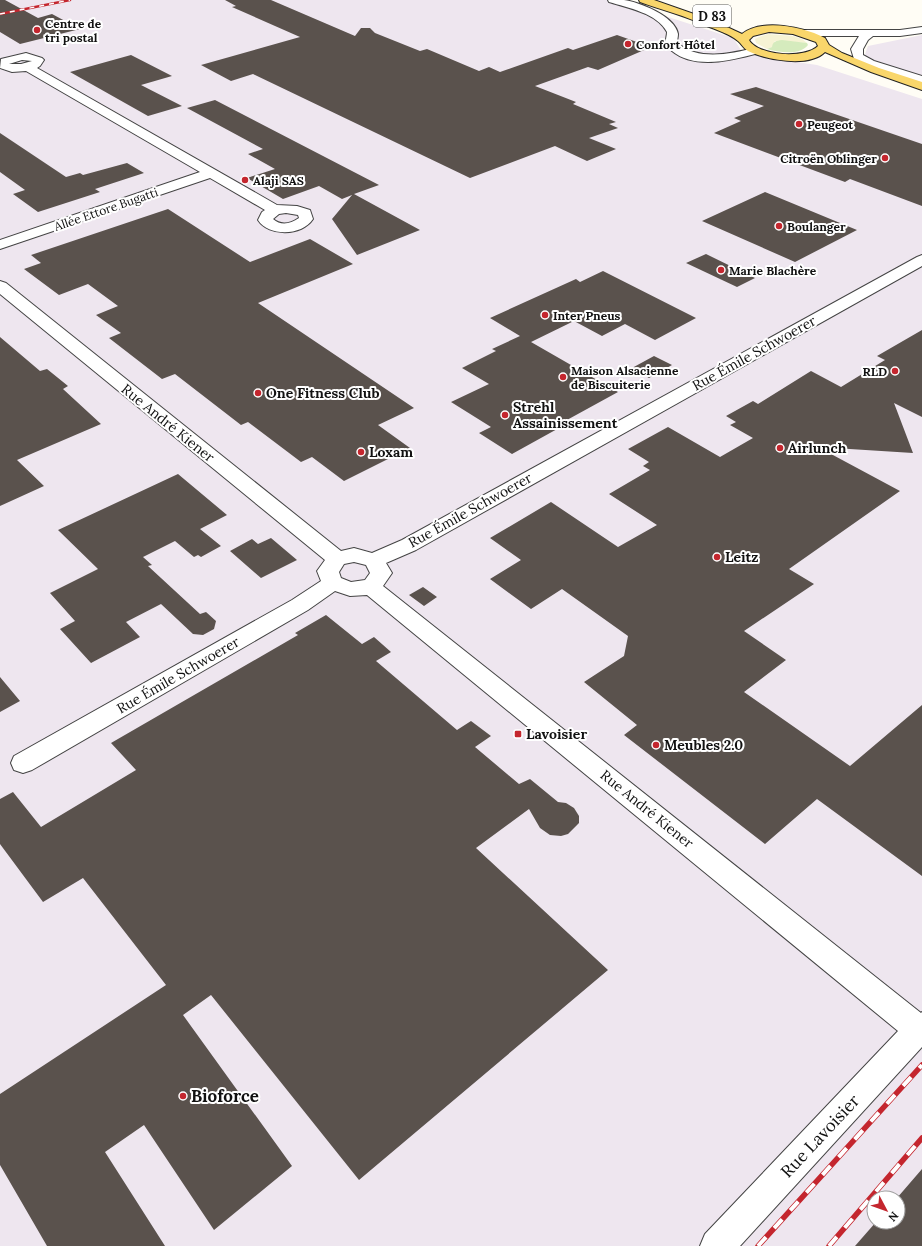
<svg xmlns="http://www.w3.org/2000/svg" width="922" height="1246" viewBox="0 0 922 1246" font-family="Lora,serif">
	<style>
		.industrial { fill: #eee6ef; fill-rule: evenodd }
		.farmland { fill: #f6f3d4 }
		.green { fill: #d5ebbd }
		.building { fill: #5a524d }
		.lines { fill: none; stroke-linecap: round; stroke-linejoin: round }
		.minor-casing { stroke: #444; stroke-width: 2 }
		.major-casing { stroke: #222; stroke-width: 2 }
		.minor { fill: #fff; fill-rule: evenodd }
		.major { fill: #f9d66b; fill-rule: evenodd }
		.rail-far1-casing { stroke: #c4262e; stroke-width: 2.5 }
		.rail-casing { stroke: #c4262e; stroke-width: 5.5 }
		.rail-far1 { stroke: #fff; stroke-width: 1.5; stroke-dasharray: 5; stroke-linecap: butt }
		.rail { stroke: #fff; stroke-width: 4; stroke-dasharray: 12; stroke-linecap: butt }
		.poi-dot { fill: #c4262e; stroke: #fff; stroke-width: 1.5 }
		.labels { text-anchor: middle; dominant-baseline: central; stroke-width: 4; stroke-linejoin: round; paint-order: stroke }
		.far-poi-label { font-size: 12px; font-weight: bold; fill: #111; stroke: #fff; text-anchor: start }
		.far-street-label { font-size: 12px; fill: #111; stroke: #fff }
		.shield { fill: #fff; stroke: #585858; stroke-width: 1 }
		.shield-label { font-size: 13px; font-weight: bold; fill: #111 }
		.street-label { font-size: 14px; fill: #111; stroke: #fff }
		.poi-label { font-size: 14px; font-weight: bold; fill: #111; stroke: #fff; text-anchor: start }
		.near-poi-label { font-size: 17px; font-weight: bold; fill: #111; stroke: #fff; text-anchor: start }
		.near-street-label { font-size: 17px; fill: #111; stroke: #fff }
	</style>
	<rect width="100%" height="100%" fill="#fffdf5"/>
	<path class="industrial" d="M0 0H616L733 38 741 50 762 57 817 65 922 99V1246H0ZM874 1198H898V1222H874Z
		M922 35V78L888 67 864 57 868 46Z"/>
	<path class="farmland" d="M768 34 793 36 802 39 807 43 775 41 772 47 767 49 756 43 755 39 759 37Z"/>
	<path class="green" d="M782 40 807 43 808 45C799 56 779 52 767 49L772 47C773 41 776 41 782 40Z"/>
	<path class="building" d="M0 0H5L38 18 52 14 80 29 20 44 0 32Z
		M225 0H271L355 36 361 28H370L375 33 420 51 427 49 479 71 489 67 500 72 568 48 573 50 617 35 651 47 598 70 588 67 535 86 576 102 573 104 616 122 609 124 618 128 589 138 616 149 587 161 555 146 470 178 253 74 231 81 201 65 300 37 232 7 236 6Z
		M131 55 172 76 141 85 182 106 148 116 70 72Z
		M756 87 922 144V206L850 179 845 182 714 133 741 121 734 118 764 106 730 94Z
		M215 100 379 185 354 194 420 230 357 255 332 219 352 195 342 199 319 186 283 199 247 178 275 169 248 154 263 149 187 108Z
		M0 133 66 177 80 173 83 175 127 163 144 173 95 189 100 192 38 212 13 194 25 190 0 172Z
		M765 192 857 230 795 262 702 221Z
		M168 209 250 262 310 239 353 264 258 303 414 408 378 425 410 448 344 481 312 457 301 462 248 422 241 425 175 374 162 379 109 338 121 333 96 315 118 306 88 284 59 295 24 269 41 263 31 255Z
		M706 254 755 278 737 287 686 263Z
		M603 271 696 318 655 340 625 324 602 336 574 321 531 342 618 392 556 426 559 428 512 454 479 433 491 427 451 402 489 384 462 368 496 351 492 349 520 336 490 318 576 279 580 282Z
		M922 330V417L894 403 913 453 818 447 900 491 789 569 814 584 744 631 786 660 744 692 850 766 922 705V876L817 799 765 844 624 735 637 725 584 682 624 656 628 636 562 589 531 609 490 579 521 560 490 538 551 502 618 547 657 525 609 494 650 470 643 466 649 462 628 449 668 427 720 457 753 438 730 425 736 422 726 416 753 401 758 404 811 371 841 387 885 360 877 356Z
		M0 337 40 371 47 369 68 386 63 389 101 424 17 460 44 486 0 506Z
		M654 356 672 365 649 378 632 368Z
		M178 474 227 515 200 529 221 546 201 557 198 555 194 557 175 541 143 557 152 565 148 566 200 614 206 612 216 621 214 629 203 635 193 634 161 604 126 622 140 637 91 663 60 629 75 621 50 593 98 569 58 530Z
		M271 538 297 560 261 578 230 551 252 539 258 544Z
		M423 587 437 597 424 606 409 595Z
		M326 615 362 644 374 637 391 652 376 661 457 730 471 721 491 736 475 747 519 784 530 779 558 802 566 803 574 808 579 816V823L568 834 561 836 550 835 540 828 529 809 476 848 608 970 359 1180 211 995 183 1015 292 1166 214 1230 144 1125 105 1152 165 1246H47L0 1165V1094L166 985 83 878 43 902 0 844V799L13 792 41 827 136 770 111 743 298 635 295 633Z
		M0 677 20 701 0 712Z
		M922 1169V1246H855L876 1222H898V1198H897Z"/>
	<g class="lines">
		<defs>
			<path id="minor" d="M608 0C613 0 619 0 624 0 639 2 675 16 678 34 678 37 677 40 677 43 699 61 729 54 755 48L759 49 761 51 759 53C733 60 695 70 672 51 670 49 666 47 666 44 665 41 667 36 667 32 657 13 628 8 609 2Z
				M922 27V33L900 36H873L868 40 863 49V55L874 61 922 76V84L866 65 854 59 851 49 859 36H805L800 33 805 30H900Z
				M26 53 42 58 44 60 40 66 37 68 277 205 297 206 310 210 313 219C302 236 269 237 258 220L262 212 265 210 210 178 0 249V240L200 172 26 71 12 72 0 68 1 59ZM22 60 32 61 21 64H9ZM286 213 298 215 299 218C290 224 281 226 273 219L279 214Z
				M922 255V266L416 550 386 563 392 573 383 586 921 1013 922 1012V1047L740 1246H700L705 1234 898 1031 367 595 350 596 335 591 308 610 32 770 23 773 14 770 11 763 14 756 292 600 321 581 317 571 325 560 0 294V281L6 283 341 551 354 548 372 553 402 540 917 257ZM354 562 366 565 370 573 365 580 351 582 341 578 339 572 344 564Z"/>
			<path id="major" d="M639 0H654L714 21 742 34C762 18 804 27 825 38L829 45 842 53 879 68 922 82V90L871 72 825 52C809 68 766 60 748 51 743 48 742 44 738 41 730 34 717 30 707 26 686 16 662 10 640 2ZM769 32 793 34 816 42 818 46C805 59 758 56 749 40L753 36Z"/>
		</defs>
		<use href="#minor" class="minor-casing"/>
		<use href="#major" class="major-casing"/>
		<use href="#minor" class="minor"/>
		<use href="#major" class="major"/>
		<defs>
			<path id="rail-far1" d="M0 14 70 0"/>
			<path id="rail" d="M758 1246 922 1065
				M829 1246 922 1138"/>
		</defs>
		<use href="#rail-far1" class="rail-far1-casing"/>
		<use href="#rail" class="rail-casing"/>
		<use href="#rail-far1" class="rail-far1"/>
		<use href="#rail" class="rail"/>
	</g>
	<g class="poi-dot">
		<circle cx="37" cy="30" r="4"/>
		<circle cx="628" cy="44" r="4"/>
		<circle cx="799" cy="124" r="4"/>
		<circle cx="885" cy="158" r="4"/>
		<circle cx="245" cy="180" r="4"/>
		<circle cx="779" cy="226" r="4"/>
		<circle cx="721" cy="270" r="4"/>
		<circle cx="545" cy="315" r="4"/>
		<circle cx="895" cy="371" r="4"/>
		<circle cx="563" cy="377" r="4"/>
		<circle cx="258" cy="393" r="4"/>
		<circle cx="505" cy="415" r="4"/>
		<circle cx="780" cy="448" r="4"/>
		<circle cx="361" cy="452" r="4"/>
		<circle cx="717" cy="557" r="4"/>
		<rect x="514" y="730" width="8" height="8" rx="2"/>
		<circle cx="656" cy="745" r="4"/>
		<circle cx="183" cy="1096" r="4"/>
	</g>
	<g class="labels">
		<g class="far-poi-label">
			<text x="45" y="23">Centre de<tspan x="45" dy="14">tri postal</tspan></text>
			<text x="636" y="44">Confort Hôtel</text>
			<text x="807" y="124">Peugeot</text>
			<text x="877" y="158" text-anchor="end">Citroën Oblinger</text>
			<text x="253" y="180">Alaji SAS</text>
			<text x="787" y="226">Boulanger</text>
			<text x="729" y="270">Marie Blachère</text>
			<text x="553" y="315">Inter Pneus</text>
			<text x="571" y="370">Maison Alsacienne<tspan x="571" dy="14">de Biscuiterie</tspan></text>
			<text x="887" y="371" text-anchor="end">RLD</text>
		</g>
		<g class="far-street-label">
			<text transform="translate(106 209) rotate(-19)">Allée Ettore Bugatti</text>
		</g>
		<rect class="shield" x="693" y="5" width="38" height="22" rx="3"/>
		<g class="shield-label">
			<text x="712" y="16">D 83</text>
		</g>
		<g class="street-label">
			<text transform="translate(754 353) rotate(-29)">Rue Émile Schwoerer</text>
			<text transform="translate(168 423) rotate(39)">Rue André Kiener</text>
			<text transform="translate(470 510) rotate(-29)">Rue Émile Schwoerer</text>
			<text transform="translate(178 675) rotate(-30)">Rue Émile Schwoerer</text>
			<text transform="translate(647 809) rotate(39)">Rue André Kiener</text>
		</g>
		<g class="poi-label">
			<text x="266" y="393">One Fitness Club</text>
			<text x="513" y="407">Strehl<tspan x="513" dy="16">Assainissement</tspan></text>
			<text x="788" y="448">Airlunch</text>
			<text x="369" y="452">Loxam</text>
			<text x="725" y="557">Leitz</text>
			<text x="526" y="734">Lavoisier</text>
			<text x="664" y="745">Meubles 2.0</text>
		</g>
		<g class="near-poi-label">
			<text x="191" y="1096">Bioforce</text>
		</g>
		<g class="near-street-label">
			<text transform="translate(820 1136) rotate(-47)">Rue Lavoisier</text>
		</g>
	</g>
	<g transform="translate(886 1210) rotate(131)"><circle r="19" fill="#ffffff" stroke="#a0a0a0"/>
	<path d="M0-3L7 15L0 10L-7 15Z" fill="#c4262e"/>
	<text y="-6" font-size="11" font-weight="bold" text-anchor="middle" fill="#111111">N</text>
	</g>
</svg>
